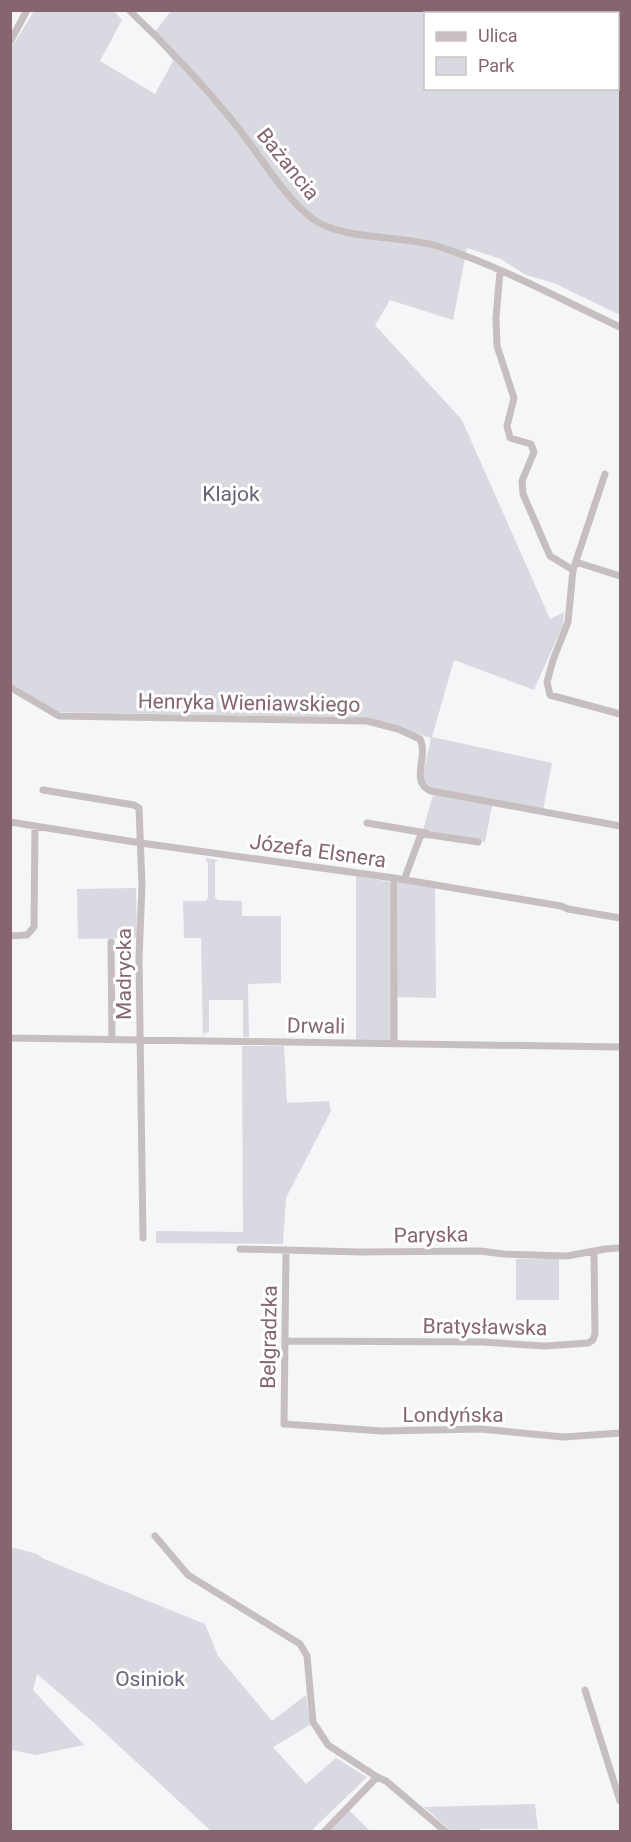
<svg xmlns="http://www.w3.org/2000/svg" width="631" height="1842" viewBox="0 0 631 1842" font-family="Roboto,sans-serif">
	<style>
		.green { fill: #d8d9e1; fill-rule: evenodd }
		.lines { fill: none; stroke-linecap: round; stroke-linejoin: round }
		.minor { stroke: #c7bec0; stroke-width: 7 }
		.labels { text-anchor: middle; dominant-baseline: central; stroke-width: 6; stroke-linejoin: round; paint-order: stroke }
		.street-label { font-size: 21px; fill: #85666f; stroke: #fff }
		.park-label { font-size: 21px; fill: #67657c; stroke: #fff }
	</style>
	<rect width="100%" height="100%" fill="#f4f6f7"/>
	<path class="green" d="M34 11H114L122 20 100 61 155 94 173 61 154 33 171 11H620V315L554 283 526 275 501 259 467 248 453 320 390 300 375 325 462 420 550 619 564 612 563 625 534 690 454 660 432 737 552 763 543 810 432 788 422 779 431 738 368 718 57 712 11 683 10 50ZM426 14H618V88H426Z
		M433 795 492 806 485 842 423 830Z
		M205 858 218 860 215 862V897L218 900 242 901V916H281V983L248 984 249 1038 243 1037V1000H209V1032L204 1033 203 1039 201 938H184L183 901H206L208 897V863Z
		M356 876 391 882V1041L356 1040Z
		M398 882 435 888 436 998 397 997Z
		M136 888 137 938 78 939 77 889Z
		M242 1046H284L287 1103 329 1101 331 1111 286 1198 283 1244 156 1243V1231L243 1232Z
		M516 1259H559V1300H516Z
		M11 1547 37 1554 44 1559 205 1624 218 1656 272 1721 306 1695 310 1725 273 1747 306 1784 336 1758 367 1777 311 1831H211L92 1721 37 1674 33 1690 84 1745 36 1755 11 1750Z
		M535 1804 538 1829H480V1832L451 1831 424 1807Z
		M349 1810 370 1831 328 1832Z"/>
	<g class="lines">
		<path class="minor" d="M129 10C167 46 202 83 235 124 259 153 284 198 313 219 341 240 400 235 437 246 500 266 560 299 620 327
			M10 42 27 10
			M500 271 496 318 497 346 514 398 507 426 510 438 531 444 534 452 522 481 523 494 550 556 573 570
			M605 474 573 570 568 622 553 660 547 682 550 695 620 714
			M576 562 620 576
			M10 687 59 716 367 721 398 729 420 739C429 756 409 782 431 791L620 826
			M43 790 134 805 139 808 142 885 139 958 143 1238
			M10 822 141 843 394 878 561 906 568 909 620 918
			M367 823 426 833
			M394 878V1044
			M404 880 420 837 424 834 478 842
			M10 936 27 935 34 927 35 826
			M111 942 112 1040
			M10 1038 620 1047
			M240 1249 361 1252 480 1251 504 1254 567 1256 605 1249 620 1248
			M286 1250 284 1424 382 1431 480 1429 564 1437 620 1433
			M286 1341 482 1342 545 1346 588 1343 593 1340 595 1334 594 1251
			M155 1536 188 1575 300 1644 307 1656 313 1722 328 1745 377 1777
			M585 1690 620 1801
			M324 1832 377 1777 386 1781 446 1832"/>
	</g>
	<g class="labels">
		<g class="street-label">
			<text transform="translate(288 164) rotate(51)">Bażancia</text>
			<text transform="translate(249 703) rotate(1)">Henryka Wieniawskiego</text>
			<text transform="translate(318 851) rotate(8)">Józefa Elsnera</text>
			<text transform="translate(124 974) rotate(-90)">Madrycka</text>
			<text transform="translate(316 1026) rotate(1)">Drwali</text>
			<text transform="translate(431 1235) rotate(-1)">Paryska</text>
			<text transform="translate(485 1327) rotate(1)">Bratysławska</text>
			<text transform="translate(269 1337) rotate(-89)">Belgradzka</text>
			<text x="453" y="1415">Londyńska</text>
		</g>
		<g class="park-label">
			<text x="231" y="494">Klajok</text>
			<text x="150" y="1679">Osiniok</text>
		</g>
	</g>
	<rect width="631" height="1842" fill="none" stroke="#85666f" stroke-width="24"/>
	<rect x="424" y="12" width="195" height="78" fill="#ffffff" stroke="#cec2c5" stroke-width="1.5"/>
	<rect x="436" y="32" width="30" height="9" fill="#c7bec0" stroke="#cec2c5" stroke-width="1.5"/>
	<text x="478" y="42" font-size="18" fill="#85666f">Ulica</text>
	<rect x="436" y="57" width="30" height="18" fill="#d8d9e1" stroke="#cec2c5" stroke-width="1.5"/>
	<text x="478" y="72" font-size="18" fill="#85666f">Park</text>
</svg>
